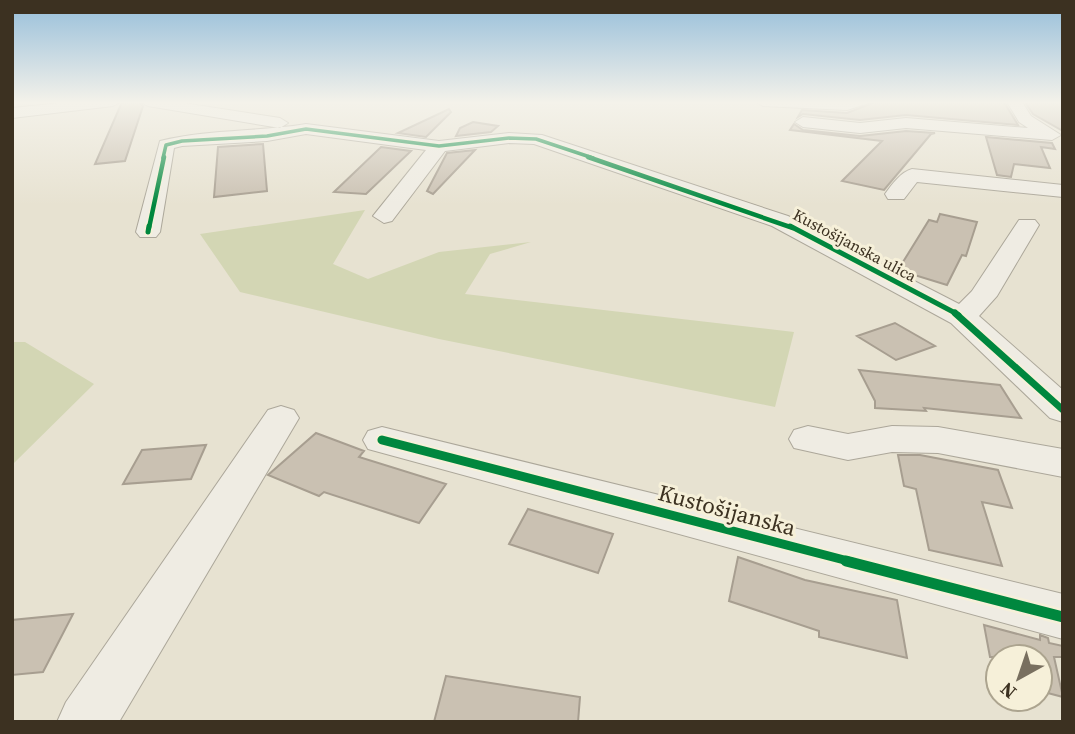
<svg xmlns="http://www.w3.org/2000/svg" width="1075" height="734" viewBox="0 0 1075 734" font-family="'Source Serif 4',serif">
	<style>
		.green { fill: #d3d6b4 }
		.building { fill: #cac1b2; stroke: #a79e90; stroke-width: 2 }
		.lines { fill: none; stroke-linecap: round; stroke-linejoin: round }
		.minor-casing { stroke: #aca79a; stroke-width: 2 }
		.minor { fill: #efece3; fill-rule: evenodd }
		.cycleway-far5-casing { stroke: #f6f0d9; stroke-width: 6 }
		.cycleway-far4-casing { stroke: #f6f0d9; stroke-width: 7 }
		.cycleway-far3-casing { stroke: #f6f0d9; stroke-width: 9 }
		.cycleway-far2-casing { stroke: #f6f0d9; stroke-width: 11 }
		.cycleway-far1-casing { stroke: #f6f0d9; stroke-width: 13 }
		.cycleway-casing { stroke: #f6f0d9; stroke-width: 16 }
		.cycleway-far5 { stroke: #00873e; stroke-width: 3.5 }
		.cycleway-far4 { stroke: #00873e; stroke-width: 4.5 }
		.cycleway-far3 { stroke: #00873e; stroke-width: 5 }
		.cycleway-far2 { stroke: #00873e; stroke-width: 7 }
		.cycleway-far1 { stroke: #00873e; stroke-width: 9 }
		.cycleway { stroke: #00873e; stroke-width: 11 }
		.labels { text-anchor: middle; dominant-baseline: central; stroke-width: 6; stroke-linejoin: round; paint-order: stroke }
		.far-street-label { font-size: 16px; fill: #3c3121; stroke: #f6f0d9 }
		.near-street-label { font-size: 23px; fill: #3c3121; stroke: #f6f0d9 }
	</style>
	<rect width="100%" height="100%" fill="#e7e2d1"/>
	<path class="green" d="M365 210 333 264 368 279 439 252 531 242 490 254 465 294 794 332 775 407 439 339 240 292 200 234Z
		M12 342H25L94 384 12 465Z"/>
	<path class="building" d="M122 102H139L143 106 125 161 95 164Z
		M875 102H1004L1018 125 906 115 860 120 803 114 798 117 802 110 847 113Z
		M1025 102H1063V131L1033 114Z
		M449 109 451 112 426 137 398 133Z
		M473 122 498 126 491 132 456 136 460 128Z
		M794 124 803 130 860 136 906 131 935 133 931 134 884 190 842 181 882 141 790 130Z
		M986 137 1052 143 1055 149 1041 147 1050 168 1014 164 1011 177 997 175Z
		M263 144 267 191 214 197 218 147Z
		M381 147 411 151 366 194 334 192Z
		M475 150 433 194 427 191 447 153Z
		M940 214 977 222 966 256 962 255 947 285 898 270 929 220 937 222Z
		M895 323 935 346 896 360 857 336Z
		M859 370 1000 385 1021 418 924 408 926 411 875 408V401Z
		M316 433 364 451 359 457 446 484 419 523 324 492 319 496 268 475Z
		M206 445 191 479 123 484 142 450Z
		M898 455H920L998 470 1012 508 982 502 1002 566 929 550 916 489 904 486Z
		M528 509 613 534 598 573 509 544Z
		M738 557 805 580 897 600 907 658 819 637V631L729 601Z
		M73 614 43 672 12 675V620Z
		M984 625 1040 640V635L1048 638 1049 643 1063 646V657H1054L1063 697 1040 691V657H990Z
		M446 676 580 697 578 722H434Z"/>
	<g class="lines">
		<defs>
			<path id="minor" d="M71 102H120L113 106 12 118V108Z
				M141 102H177L280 118 288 123 280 128 148 106Z
				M756 102H872L847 110 763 106Z
				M1007 102H1022L1031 116 1061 135 1052 140 906 128 860 133 803 127 795 122 803 117 860 123 906 118 1028 128 1019 122Z
				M306 124 439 141 509 133 542 135 788 216 959 304 972 291 1019 220H1035L1039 225 997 296 979 316 1063 390V422L1050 418 951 323 772 226 534 144 509 143 445 151 392 221 384 223 373 216 426 150 306 134 267 141 182 146 174 148 160 232 156 237H140L136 232 160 141C207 129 258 132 306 124Z
				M912 169 1063 185V197L917 182 904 199H888L885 194C892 184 901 172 912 169Z
				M281 406 294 410 299 418 119 722H57L66 702 268 410Z
				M808 426 848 434 892 426 938 427 1063 449V477L938 453 892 452 848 460 794 448 789 439 794 430Z
				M382 427 1063 594V639L368 449 363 440 368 431Z"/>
		</defs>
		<use href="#minor" class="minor-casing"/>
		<use href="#minor" class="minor"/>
		<defs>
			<path id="cycleway-far5" d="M163 158 166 145 182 141 267 136 306 129 439 146 509 138 536 139 593 158"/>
			<path id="cycleway-far4" d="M588 157 793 228
				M149 228 164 157"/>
			<path id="cycleway-far3" d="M790 226 959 315
				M148 232 149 226"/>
			<path id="cycleway-far2" d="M955 313 1063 410"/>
			<path id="cycleway-far1" d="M382 440 852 562"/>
			<path id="cycleway" d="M846 561 1063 617"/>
		</defs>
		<use href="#cycleway-far5" class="cycleway-far5-casing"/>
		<use href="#cycleway-far4" class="cycleway-far4-casing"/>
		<use href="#cycleway-far3" class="cycleway-far3-casing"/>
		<use href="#cycleway-far2" class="cycleway-far2-casing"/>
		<use href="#cycleway-far1" class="cycleway-far1-casing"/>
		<use href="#cycleway" class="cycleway-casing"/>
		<use href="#cycleway-far5" class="cycleway-far5"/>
		<use href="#cycleway-far4" class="cycleway-far4"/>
		<use href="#cycleway-far3" class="cycleway-far3"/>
		<use href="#cycleway-far2" class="cycleway-far2"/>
		<use href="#cycleway-far1" class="cycleway-far1"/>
		<use href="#cycleway" class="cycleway"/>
	</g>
	<linearGradient id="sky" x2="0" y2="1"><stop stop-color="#96beda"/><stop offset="0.5" stop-color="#f4f2ea"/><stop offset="1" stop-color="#f4f2ea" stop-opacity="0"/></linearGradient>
	<rect width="1075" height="205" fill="url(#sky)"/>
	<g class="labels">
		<g class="far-street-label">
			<text transform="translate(855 245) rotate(28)">Kustošijanska ulica</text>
		</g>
		<g class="near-street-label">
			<text transform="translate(727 510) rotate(15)">Kustošijanska</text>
		</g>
	</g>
	<rect width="1075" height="734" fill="none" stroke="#3c3121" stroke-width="28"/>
	<g transform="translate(1019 678) rotate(220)"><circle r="33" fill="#f6f0d9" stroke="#aca48f" stroke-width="2"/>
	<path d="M0-5L12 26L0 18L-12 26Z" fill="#786f5f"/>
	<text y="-10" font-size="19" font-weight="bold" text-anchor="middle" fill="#3c3121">N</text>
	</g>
</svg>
